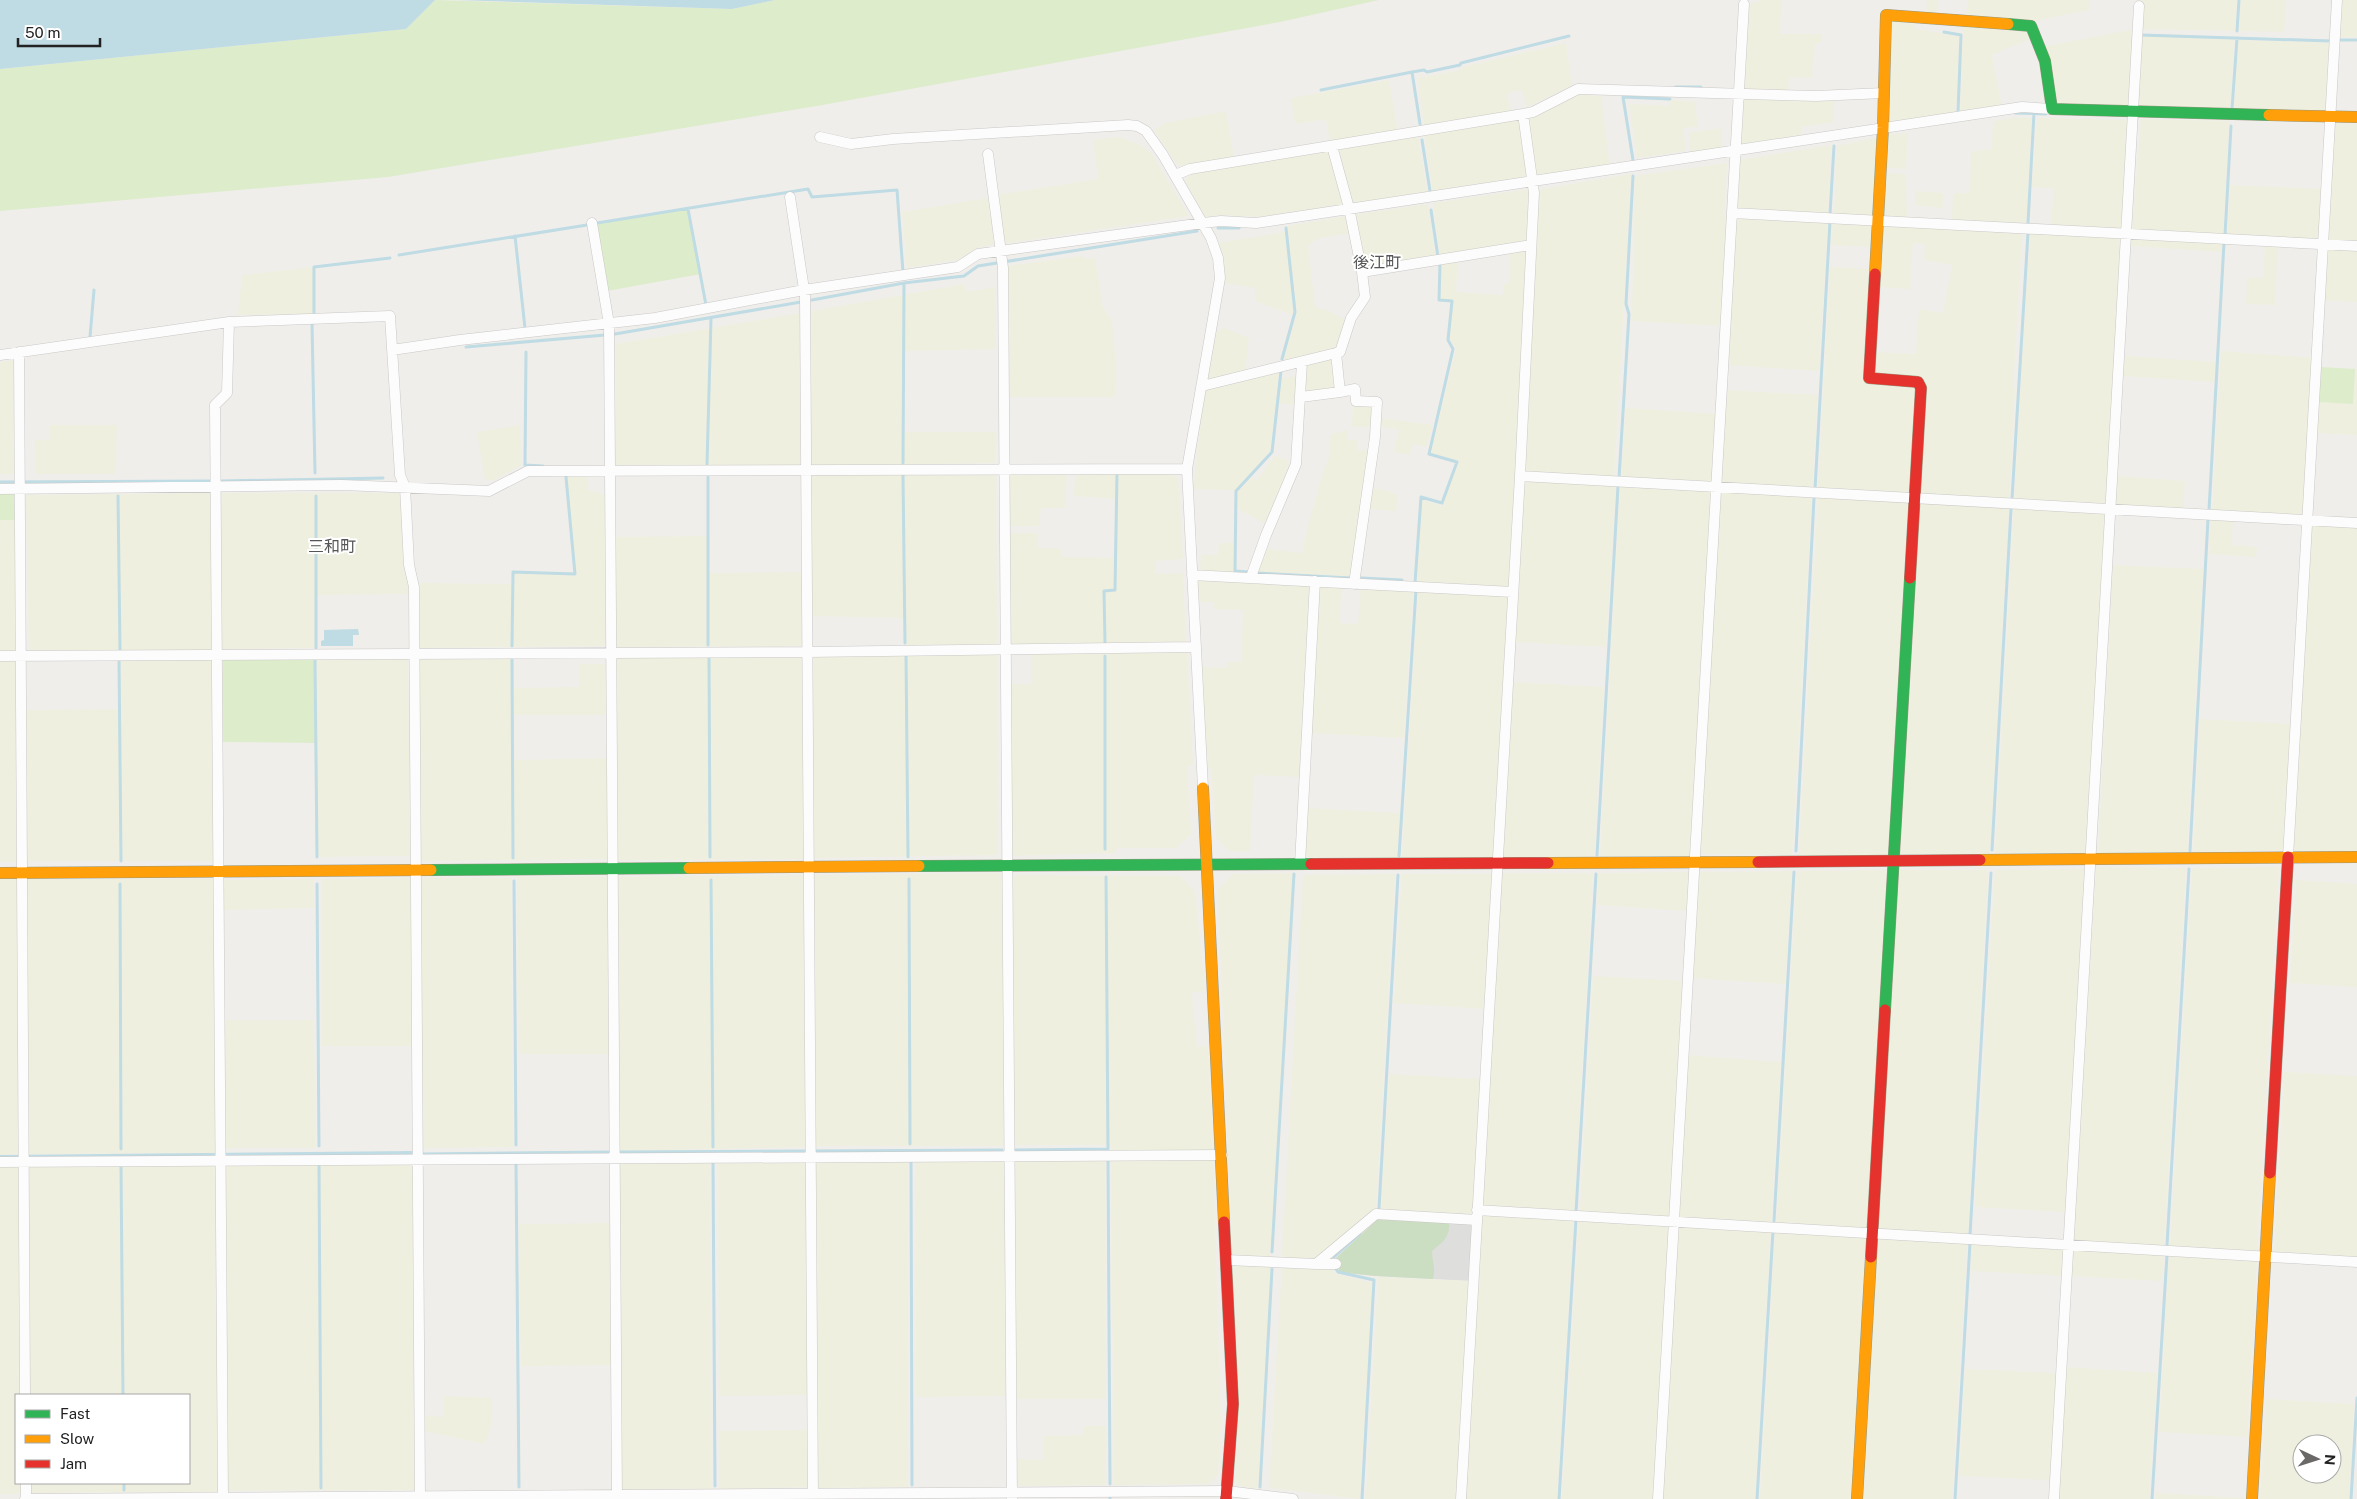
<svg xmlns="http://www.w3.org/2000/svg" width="2357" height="1499" viewBox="0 0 2357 1499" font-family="'Public Sans','Noto Sans JP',sans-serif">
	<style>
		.religious { fill: #dededc }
		.farmland { fill: #efefdf; fill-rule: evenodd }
		.grass { fill: #ddeccb }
		.forest { fill: #cbdec1 }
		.water { fill: #bfdbe3 }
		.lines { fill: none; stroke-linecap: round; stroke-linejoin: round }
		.stream { stroke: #bfdbe3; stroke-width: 3 }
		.street-casing { stroke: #c9c8c7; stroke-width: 11 }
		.fast-casing { stroke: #999a82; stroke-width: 12 }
		.slow-casing { stroke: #999a82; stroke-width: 12 }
		.jam-casing { stroke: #999a82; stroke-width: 12 }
		.street { stroke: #fdfcfc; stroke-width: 10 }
		.fast { stroke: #30b455; stroke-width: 11 }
		.slow { stroke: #ff9f0a; stroke-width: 11 }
		.jam { stroke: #e5322d; stroke-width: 11 }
		.labels { text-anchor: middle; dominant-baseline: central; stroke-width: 4; stroke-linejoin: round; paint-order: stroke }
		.quarter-label { font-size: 16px; fill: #555; stroke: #fff }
	</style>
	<rect width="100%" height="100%" fill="#f0eeeb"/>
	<path class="religious" d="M1379 1218 1470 1224 1474 1229 1471 1281 1376 1276 1338 1272 1339 1268 1336 1258Z"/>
	<path class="farmland" d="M1763 0H1782L1780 34H1822V43H1815L1812 78 1789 77 1788 91 1744 89 1750 4Z
		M1927 0H1938L1936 15 1926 14Z
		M1968 0H2089V10L2030 22 1966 15Z
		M2142 0H2237L2235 31 2144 29 2140 28Z
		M2241 0H2286L2284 32 2239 31Z
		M2342 0H2357V37H2340Z
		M1889 20 1914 24 1916 29 1959 36 1956 114 1891 124 1886 121Z
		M1963 23 2025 27 2032 38 1992 55 2002 107 1960 113Z
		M2135 29 2130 107 2057 106 2042 47Z
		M2140 36 2234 39 2230 111 2137 108Z
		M2238 40 2332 43 2328 113 2234 112Z
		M1566 43 1572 86 1527 107 1522 90 1507 93 1511 111 1424 126 1418 78 1461 70 1463 67Z
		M1389 80 1398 131 1330 142 1326 119 1295 124 1291 98Z
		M1579 94 1601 96 1610 166 1549 176 1536 175 1528 120Z
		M1745 98 1834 100V122L1801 127V138L1741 146 1743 101Z
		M1671 100 1695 102 1698 127 1683 128 1686 151 1637 158 1629 104 1669 106Z
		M1226 111 1234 157 1181 166 1176 163 1154 130 1166 123Z
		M2015 118H2032L2026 225 1952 221 1953 193H1970L1971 152 1992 149 1993 121Z
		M2037 118 2130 120 2124 230 2051 227 2054 188 2032 187Z
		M1516 119 1521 123 1529 171 1525 177 1433 193 1424 134Z
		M2141 119 2229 121 2223 236 2132 231Z
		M2334 123 2357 124V244L2327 240Z
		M1721 128V149L1690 154 1689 133Z
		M1908 133 1906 169 1885 168 1886 135Z
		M1119 137 1140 145 1152 154 1189 216 1003 244 997 195 1098 179 1093 140Z
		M1418 137 1428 195 1354 206 1336 155 1339 149Z
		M1879 137 1874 216 1834 214 1837 146Z
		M1831 145 1828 214 1737 208 1740 160Z
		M1329 151 1344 196 1343 207 1267 217 1219 215 1205 217 1185 181 1187 177 1196 172Z
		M1727 163 1724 215 1729 218 1722 326 1632 321 1635 176Z
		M1885 173 1906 174 1907 219 1884 218Z
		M1631 174 1614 480 1525 473 1537 190Z
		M2230 185 2323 189 2319 241 2227 236Z
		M1531 189 1530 239 1526 243 1440 257 1433 203Z
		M1915 191 1943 193V208L1915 205Z
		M988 198 994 244 977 248 958 260 907 268 902 212Z
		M1428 204 1436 258 1365 270 1353 215Z
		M1348 216 1351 233 1319 238 1308 245 1315 307 1329 311 1347 321 1338 348 1283 364 1297 312 1287 226Z
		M1734 218 1828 220 1819 371 1726 365Z
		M1833 219 1872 222 1871 247 1831 245Z
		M1885 224 2022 233 2013 389H2015L2009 501 1920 496 1925 386 1877 376 1873 371V352L1916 354 1919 309 1943 313 1952 265 1924 260 1925 244 1913 243 1910 289 1879 287 1880 227Z
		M1285 232 1293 308V315L1255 301V288L1224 283V256L1218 243Z
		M2030 233 2120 238 2123 242 2108 505 2014 501Z
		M2134 238 2223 242 2222 252 2131 246V241Z
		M2265 244 2278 245 2275 305 2246 304 2247 278H2263Z
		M2329 248 2357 249V302L2324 300 2326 250Z
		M1523 249 1528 254 1510 584 1505 589 1417 584 1422 500 1442 506 1459 461 1431 453 1456 349 1450 339 1453 300 1440 299 1442 262 1458 259 1456 292 1503 295 1504 284 1510 283V251Z
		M1083 256 1085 259 1095 258 1103 308 1112 320 1116 366 1115 397H1009L1007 266Z
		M314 267V314L238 315 242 275Z
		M1830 267 1869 269 1865 377 1917 388 1911 495 1818 490Z
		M965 284 967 292 996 287V349L904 351V432H995V463L810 466 812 311Z
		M800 313V466H615L616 344Z
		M1224 328 1249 338 1245 373 1211 382 1207 377 1217 331Z
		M2221 351 2314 358 2304 515 2212 513Z
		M2125 356 2216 362 2214 382 2123 376Z
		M1332 359 1337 390 1305 394 1306 364Z
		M14 360V474H0V362Z
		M2355 369H2357V435L2316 433 2318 402 2353 404Z
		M1279 371 1270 451 1235 490 1193 489 1205 389Z
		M1297 376 1298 405 1279 403 1281 379Z
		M1724 390 1818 395 1812 489 1721 484Z
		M1353 403H1372L1373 427H1352Z
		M1626 408 1718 414 1714 482 1621 479Z
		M1379 418 1432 425 1427 447 1412 444 1410 455 1394 452 1399 429 1379 427Z
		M50 425H117L116 474H36L35 440H50Z
		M520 425 521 465 495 480H485L477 432Z
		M1348 430V440H1357V450L1371 451 1350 576 1257 572 1265 549 1302 553 1309 522 1325 466 1328 463 1331 434Z
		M1275 456 1289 461 1286 470 1290 473 1266 524 1238 509V491L1252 478 1257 480Z
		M1171 472 1178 479 1183 559 1155 561V574L1183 573 1186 643 1009 644V537L1011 533H1038V548L1061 549V557L1115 558 1117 499 1074 496 1075 474Z
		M996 474 997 645H906L905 618 811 616 810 478 813 475Z
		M1008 474H1067L1065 508H1041L1039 526H1011L1008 523Z
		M2118 476 2185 481 2183 511 2116 507Z
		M566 477H587L588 490 607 495V646L420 648V583L512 584 513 572 575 574Z
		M1522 480 1616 484 1606 647 1514 642Z
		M1620 484 1712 490 1692 853 1689 856 1600 857Z
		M1373 488 1385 490 1398 495 1396 511 1370 509Z
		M1719 491 1812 495 1792 855 1699 854Z
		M212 493 213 650 29 651 26 495Z
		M221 493H400L409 594 316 595V648L221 649Z
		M1818 496 1908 501 1888 855H1799Z
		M1920 502 2009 507 1990 854H1900Z
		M2014 507 2105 512 2087 851 2084 853 1995 854Z
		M2211 518 2233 519 2232 545 2257 547 2256 557 2209 554Z
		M0 520H15L16 651 0 653Z
		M2314 524 2357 526V851H2295L2293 848 2311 526Z
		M708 536V573L802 572V646L614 647 613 537Z
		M1219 543H1233V573L1200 571 1201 555H1218Z
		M2113 565 2203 569 2187 852 2098 853Z
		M1204 577 1309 584 1299 777 1254 775 1250 852 1230 851 1216 838 1211 768H1206L1201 667 1227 668V662H1241L1243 610 1213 609V602H1199L1198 581Z
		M1317 585H1342L1339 623 1358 624 1361 586 1413 589 1404 738 1309 733Z
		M1418 589 1505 594 1509 598 1494 856 1492 858H1402Z
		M1187 652 1193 765 1187 766 1191 834 1176 848H1117L1115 853 1010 856 1009 684H1031V653Z
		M997 653 998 855 813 858 811 655Z
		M800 654 803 657V859L614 860 615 655Z
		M408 657 410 856 317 857 315 659Z
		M420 657 512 659 513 688 579 687 580 664H606L607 715H513V760L608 758 607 859 421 861 418 658Z
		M210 658 213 662 214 861H27L26 710 119 709V659Z
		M0 661H16L17 862H0Z
		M1512 682 1604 687 1594 857 1503 858 1502 855Z
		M2200 719 2293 724 2284 850 2193 852Z
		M1306 808 1400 813 1397 858 1303 857Z
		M2096 867 2186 868 2164 1247 2074 1241Z
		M2279 867 2257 1249 2254 1252 2170 1247 2192 868Z
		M2084 869 2087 873 2066 1212 1975 1207 1995 870Z
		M1887 870 1868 1228 1865 1229 1776 1225 1797 871Z
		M1898 870H1988L1968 1235 1877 1230Z
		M1792 871 1785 984 1692 978 1698 872Z
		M1690 872 1689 911 1597 905 1598 873Z
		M1001 873 1003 875 1004 1146H815L813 875Z
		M1293 873 1270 1258 1237 1256 1232 1253 1218 890 1233 874Z
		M1502 873H1593L1574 1213 1482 1206Z
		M1395 874 1376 1209 1314 1259 1284 1258 1282 1256 1303 875Z
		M1402 874H1492L1485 1009 1394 1003Z
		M808 875 809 1147 620 1151 617 1147 616 877Z
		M1010 875 1180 876 1195 891 1205 991 1192 993 1197 1047 1208 1046 1213 1149 1210 1152H1112L1111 1145H1012Z
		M517 877H610V1054H519Z
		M413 878 414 1046H322L321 879Z
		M419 878H511L513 1147 421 1148Z
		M0 879H17L19 1154 0 1155Z
		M24 879H215L217 1153 27 1154Z
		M314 879V908L222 910 223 880Z
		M2296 880 2357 884V987L2290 983Z
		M1593 976 1685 981 1672 1215 1668 1219 1580 1213Z
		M222 1020H314L315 1148H223Z
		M1687 1055 1781 1062 1771 1224 1678 1217Z
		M2284 1072 2357 1076V1258L2277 1254 2274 1251Z
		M1389 1074 1481 1079 1473 1211 1471 1213 1466 1215 1381 1210Z
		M1111 1157 1213 1160 1221 1424 1218 1475 1209 1484 1114 1485Z
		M1105 1158 1106 1399H1014L1012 1161Z
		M908 1159V1487L818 1488 816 1484 815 1162Z
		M915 1159 1004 1160 1006 1396 916 1397Z
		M710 1160 711 1489 624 1490 620 1486 619 1161Z
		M718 1160H807L810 1395 719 1396Z
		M412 1162 415 1165 416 1488 414 1490 228 1491 223 1167 227 1163Z
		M214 1164 217 1166 220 1488 215 1492 32 1493 29 1488V1483H189V1395H28L27 1165Z
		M0 1165 20 1167 22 1395H16V1483H23V1490L19 1494H0Z
		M1482 1214 1574 1219 1557 1499H1464Z
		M1579 1218 1669 1224 1671 1227 1655 1499H1562Z
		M612 1223 614 1365 521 1366 519 1224Z
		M1677 1227 1771 1230 1755 1499H1661Z
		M1775 1231 1864 1235 1869 1238 1854 1499H1760Z
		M1876 1237 1967 1242 1952 1499H1862Z
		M1972 1241 2066 1249 2064 1276 1971 1271Z
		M2076 1247 2164 1253 2162 1281 2070 1276 2072 1252Z
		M2169 1253 2257 1261 2247 1437 2159 1432Z
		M1234 1265 1271 1266 1258 1489 1240 1486 1235 1479 1238 1420 1233 1269Z
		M1282 1266 1333 1270V1273L1372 1283 1360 1499 1269 1488Z
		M1378 1277 1471 1281 1458 1499H1366Z
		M2065 1367 2157 1373 2149 1499H2058Z
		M1965 1369 2058 1373 2052 1480 1959 1476Z
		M444 1396 492 1398 491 1426 485 1444 425 1431V1416L443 1417Z
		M2266 1399 2354 1404 2349 1499H2260ZM2302 1444H2332V1474H2302Z
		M1084 1426H1106V1485L1017 1486 1015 1483V1459L1044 1460V1436L1083 1435Z
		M810 1430 809 1487 719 1489V1431Z
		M2156 1493 2244 1498V1499H2155Z"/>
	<path class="grass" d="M435 0 732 9 775 0H1379L1280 22 817 106 388 177 0 211V69L406 29Z
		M688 209 701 274 607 291 597 223Z
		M2320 367 2355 369 2353 404 2318 402Z
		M0 492 14 493 15 520H0Z
		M223 659H315L316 743 222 742Z"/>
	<path class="forest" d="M1379 1218 1449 1223C1450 1238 1442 1242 1432 1251 1432 1261 1436 1270 1433 1279L1376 1276 1338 1272 1342 1263 1336 1258Z"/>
	<path class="water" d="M0 0H435L406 29 0 69Z
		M457 0H775L732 9Z
		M358 629 359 635H353V646H321V641L324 640V630Z
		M414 1151 415 1155 0 1158V1155Z"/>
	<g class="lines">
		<path class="stream" d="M2237 31 2239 0
			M1944 32 1961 35 1958 112
			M2141 35 2331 41
			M2339 40H2357
			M1412 72 1424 70 1427 72 1460 65 1461 63 1569 36
			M1675 87H1701
			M1321 90 1412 72 1420 124
			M2232 109 2237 38
			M2015 113 2046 114
			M1422 140 1430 191
			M1633 160 1623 97 1670 99
			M688 209 706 305
			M1431 210 1438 257
			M1830 214 1834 146
			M597 223 808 189 812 197 897 190 903 272
			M2028 223 2034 113
			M1218 228H1239
			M2225 235 2231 126
			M515 236 525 328
			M399 255 587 225
			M812 300 904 283 964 276 978 266 1197 231
			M314 314V267L390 258
			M312 324 315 473
			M615 334 801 302
			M90 337 94 290
			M466 347 605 335
			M526 352 525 465 543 466
			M1282 359 1295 312 1286 228
			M903 463 904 283
			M707 464 711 319
			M903 475 905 643
			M708 477V645
			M1619 478 1629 314 1626 304 1633 176
			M221 481 383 478
			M0 482 210 481
			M1815 489 1830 221
			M118 496 120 650
			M2012 499 2028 233
			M2209 510 2224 243
			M1249 572 1235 571 1236 491 1272 452 1281 371
			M1257 573 1350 578
			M1362 578 1402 580
			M1415 583 1421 497 1442 503 1457 462 1429 454 1453 349 1448 340 1452 301 1439 300 1440 264
			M1105 643 1104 591 1115 590 1117 473
			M512 646 513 572 575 574 566 477
			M316 648V496
			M906 655 908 857
			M1105 656V849
			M709 657 710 857
			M119 659 121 861
			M315 659 317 857
			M512 659 513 858
			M1992 850 2011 509
			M1796 851 1814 498
			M2190 851 2208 519
			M1597 855 1618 486
			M1399 856 1416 590
			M909 879 910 1144
			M711 880 713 1147
			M514 881 516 1145
			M120 884 121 1149
			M317 884 319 1146
			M1014 1150 1108 1149 1106 877
			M620 1152 1002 1150
			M421 1154 610 1152
			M1108 1159 1110 1484
			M713 1160 715 1486
			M911 1161 912 1485
			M516 1163 519 1487
			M121 1166 123 1395
			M319 1166 321 1488
			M1379 1208 1398 875
			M1576 1212 1596 874
			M1774 1221 1794 872
			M1970 1235 1991 873
			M2167 1245 2189 869
			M1272 1252 1294 874
			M1334 1257 1360 1234
			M1336 1269 1338 1272 1374 1280 1362 1499
			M124 1483V1490
			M1260 1487 1272 1269
			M1110 1497V1499
			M1559 1499 1576 1219
			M1757 1499 1773 1231
			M1955 1499 1970 1243
			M2152 1499 2167 1255
			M2351 1499 2357 1398"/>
		<defs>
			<path id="street" d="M820 137 851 144 893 139 1128 125 1137 126 1146 131 1163 155 1211 238 1218 258 1220 278 1187 469 1203 788
				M1332 146 1349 208 1362 272
				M988 154 1003 268 1012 1499
				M1175 175 1190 169 1523 114 1533 112 1578 89 1816 96 1884 93
				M790 197 805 296 813 1499
				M1732 213 2357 246
				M592 223 609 324 617 1499
				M392 350 460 340 655 318 804 290 958 267 978 254 1203 223 1221 221 1256 223 2022 107 2052 109
				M19 352 25 1395
				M1336 353 1340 392 1355 389 1356 401 1377 402 1375 437 1354 584
				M0 355 229 322 390 316 400 475 405 487 409 565 414 587 420 1496
				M1202 386 1340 352 1351 318 1365 297 1362 272 1531 245
				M1301 397 1340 392
				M1520 476 2357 523
				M0 489 342 485 489 491 528 471 1187 469
				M1192 575 1513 592
				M1251 577 1266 535 1296 464 1302 362
				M0 656 808 652 1196 647
				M2288 857 2337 0
				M1300 864 1315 581
				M0 1162 1222 1155
				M1477 1210 2357 1262
				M1227 1260 1316 1264 1376 1214 1477 1220
				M1316 1264H1336
				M26 1483V1499
				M223 1497 215 405 227 393 229 322
				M25 1499 1227 1491 1293 1499
				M1461 1499 1520 476 1534 193 1523 114
				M1658 1499 1744 4
				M2054 1499 2139 6"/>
			<path id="fast" d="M2008 24 2031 26 2045 61 2052 109 2269 115
				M919 866 1311 864
				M431 870 689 868
				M1885 1010 1910 578"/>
			<path id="slow" d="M2269 115 2357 117
				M1875 274 1883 128 1886 15 2008 24
				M1203 788 1224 1222
				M1980 860 2357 857
				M1548 863 1758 862
				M689 868 919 866
				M0 873 431 870
				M1857 1499 1871 1257
				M2252 1499 2270 1173"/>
			<path id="jam" d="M1875 274 1869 378 1918 382 1921 388 1910 578
				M1758 862 1980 860
				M1311 864 1548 863
				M2270 1173 2288 857
				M1224 1222 1233 1404 1226 1499
				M1871 1257 1885 1010"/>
		</defs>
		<use href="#street" class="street-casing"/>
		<use href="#fast" class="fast-casing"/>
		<use href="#slow" class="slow-casing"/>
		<use href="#jam" class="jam-casing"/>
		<use href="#street" class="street"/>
		<use href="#fast" class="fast"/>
		<use href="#slow" class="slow"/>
		<use href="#jam" class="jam"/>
	</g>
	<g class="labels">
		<g class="quarter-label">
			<text x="1377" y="262">後江町</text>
			<text x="332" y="546">三和町</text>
		</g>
	</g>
	<rect x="15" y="1394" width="175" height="90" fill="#ffffff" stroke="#a7a7a7"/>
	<rect x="25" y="1410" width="25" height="8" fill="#30b455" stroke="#a7a7a7"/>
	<text x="60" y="1419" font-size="15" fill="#222222">Fast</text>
	<rect x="25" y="1435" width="25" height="8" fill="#ff9f0a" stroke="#a7a7a7"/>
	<text x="60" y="1444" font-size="15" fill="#222222">Slow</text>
	<rect x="25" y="1460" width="25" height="8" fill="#e5322d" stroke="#a7a7a7"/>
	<text x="60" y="1469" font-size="15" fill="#222222">Jam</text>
	<g transform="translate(2317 1459) rotate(94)"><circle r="24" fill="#ffffff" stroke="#a7a7a7"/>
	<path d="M0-4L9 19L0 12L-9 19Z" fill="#6a6968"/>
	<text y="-8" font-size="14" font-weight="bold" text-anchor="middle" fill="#222222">N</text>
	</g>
	<path d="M18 38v8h82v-8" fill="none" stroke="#222222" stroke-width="2.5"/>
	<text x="25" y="38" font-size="15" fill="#222222" stroke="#ffffff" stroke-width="4" paint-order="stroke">50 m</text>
</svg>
